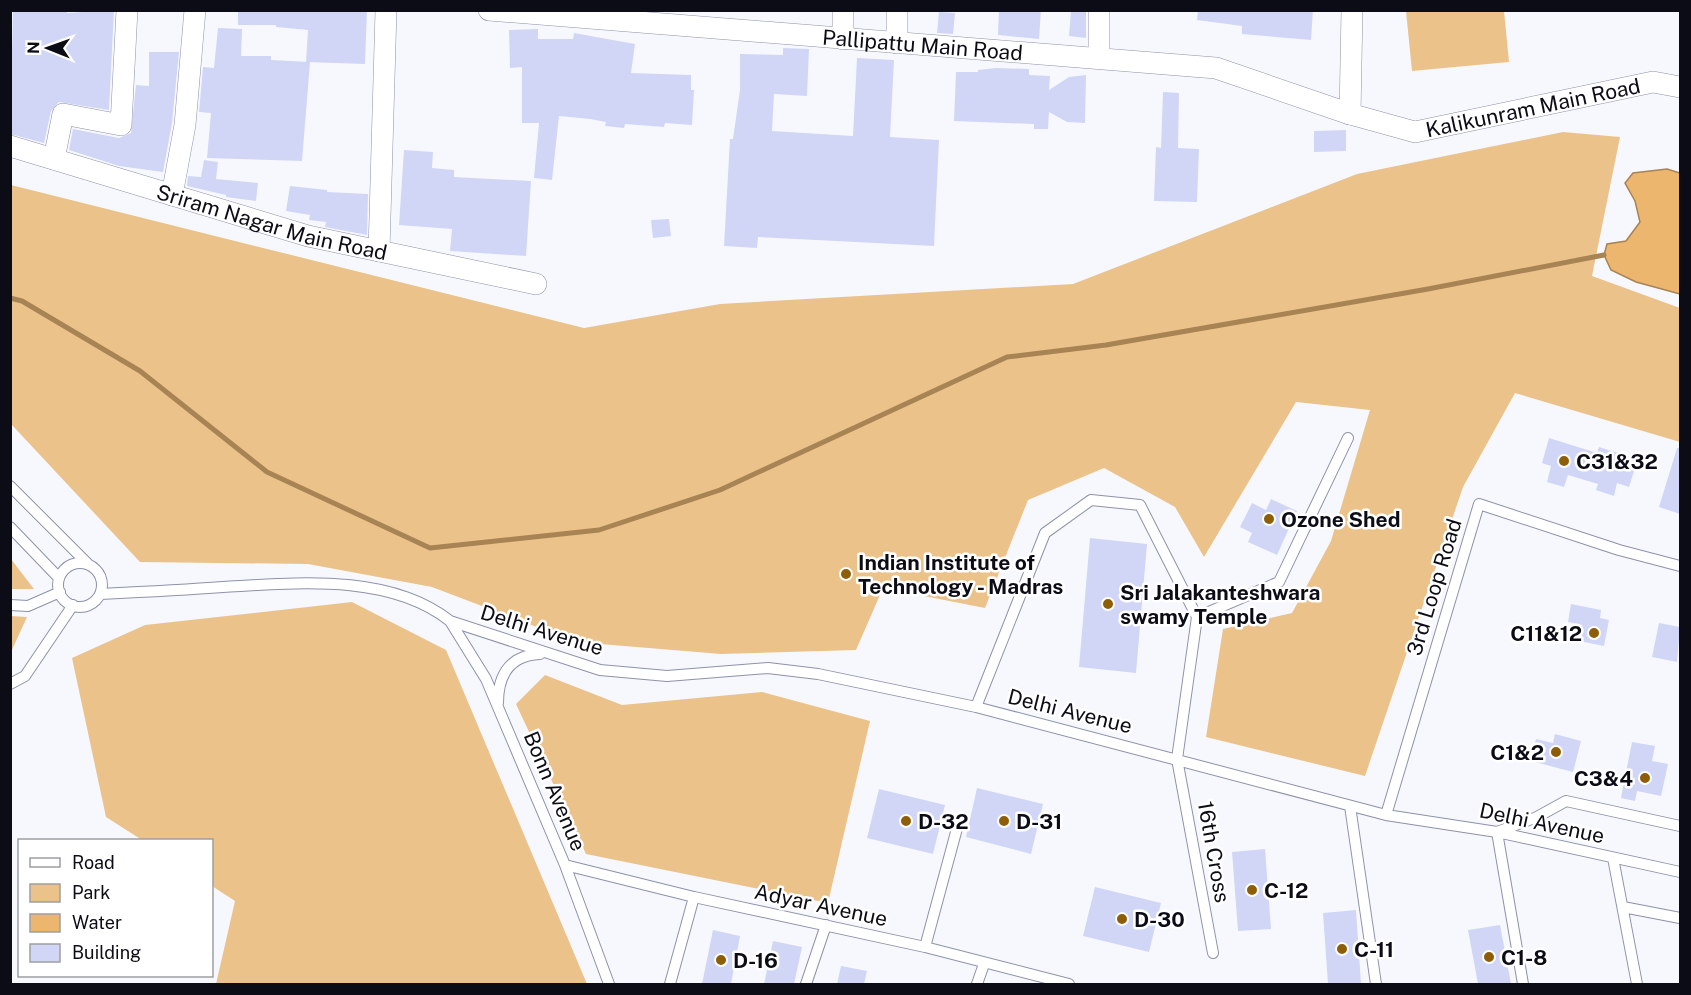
<svg xmlns="http://www.w3.org/2000/svg" width="1691" height="995" viewBox="0 0 1691 995" font-family="'Public Sans',sans-serif">
	<style>
		.green { fill: #ecc28b }
		.water { fill: #ecb66e; stroke: #a88353; stroke-width: 1.5 }
		.lines { fill: none; stroke-linecap: round; stroke-linejoin: round }
		.stream { stroke: #a88353; stroke-width: 5 }
		.building { fill: #d1d6f6 }
		.lane-casing { stroke: #8d91ab; stroke-width: 12 }
		.street-casing { stroke: #8d91ab; stroke-width: 22 }
		.lane { stroke: #fff; stroke-width: 10 }
		.street { stroke: #fff; stroke-width: 21 }
		.poi-dot { fill: #8e5d07; stroke: #fff; stroke-width: 2 }
		.labels { text-anchor: middle; dominant-baseline: central; stroke-width: 5; stroke-linejoin: round; paint-order: stroke }
		.street-label { font-size: 21px; fill: #0b0c15; stroke: #fff }
		.poi-label { font-size: 21px; font-weight: bold; fill: #0b0c15; stroke: #fff; text-anchor: start }
	</style>
	<rect width="100%" height="100%" fill="#f7f8fe"/>
	<path class="green" d="M1406 11H1504L1509 62 1412 71Z
		M1563 132 1620 137 1592 276 1680 308V442L1515 393 1463 487 1365 776 1206 737 1223 629 1292 613 1331 541 1370 410 1296 402 1204 557 1175 507 1104 468 1028 500 985 608 883 588 856 650 721 654 576 642 432 587 308 564 140 562 11 424V185L584 328 720 304 1073 284 1357 174Z
		M11 559 34 589H11Z
		M352 602 446 650 587 984H216L235 901 212 886V840H142L106 817 72 658 145 625Z
		M11 616 27 617 11 652 10 616Z
		M545 675 622 705 762 692 870 721 828 903 586 854 516 704Z"/>
	<path class="water" d="M1667 169 1680 173V294L1636 282 1611 270 1604 255 1607 244 1626 241 1640 222 1635 201 1625 183 1633 173Z"/>
	<g class="lines">
		<path class="stream" d="M10 298 22 301 140 371 267 472 430 548 599 530 720 490 1007 357 1106 345 1428 289 1604 255"/>
	</g>
	<path class="building" d="M13 10H67V13L114 10 109 110 59 102 51 111 44 143 10 134Z
		M238 10H367L365 64 306 62 308 30 276 27V25H238Z
		M999 10H1041L1039 39 998 35Z
		M1071 10H1086V38L1069 36Z
		M1198 10H1313L1311 40 1242 34V26L1197 20Z
		M939 12 955 13 953 34 937 33Z
		M218 28 242 29 241 56H271V60L310 62 302 161 207 158 211 113 199 112 203 67 214 68Z
		M538 29V39H573L574 33 635 44 631 73 691 75V90H694L692 125 665 123 664 127 625 124 624 128 605 126 606 122 590 119 559 116 552 180 534 178 539 123H522V67L510 68 509 30Z
		M783 48 809 49 807 96 774 94 772 131 853 136 857 58 894 60 890 137 939 140 934 246 758 237 757 248 724 246 730 139H733L740 90V54L783 55Z
		M149 52H179L172 123 163 172 119 166 69 150 73 129 119 138 131 133 136 85 149 86Z
		M996 68 1029 69V75L1050 76 1049 90 1069 77 1086 75 1085 123 1067 122 1049 112 1048 129H1034V124L954 121 956 72H978V70Z
		M1163 92 1179 93 1178 148 1199 149 1197 202 1154 201 1156 147 1161 148Z
		M1346 130V151L1314 152V131Z
		M404 150 433 152 432 168 454 170V177L531 181 526 256 450 251 452 229 399 225Z
		M204 160 218 162 216 179 258 183 256 201 226 197V195L187 186 188 176 201 177Z
		M290 186 327 190V192L368 194 367 235 325 227 326 222 309 220 310 215 286 211Z
		M669 219 671 236 653 238 651 220Z
		M1549 438 1597 453 1599 447 1634 458 1631 466 1635 468 1629 487 1617 483 1614 496 1596 490 1598 484 1568 475 1564 487 1547 482 1551 466 1542 463Z
		M1677 448H1680V514L1659 507Z
		M1271 499 1297 511 1277 555 1248 542 1252 533 1240 527 1252 503 1266 510Z
		M1090 538 1147 544 1136 673 1079 667Z
		M1571 604 1601 610 1600 618 1609 620 1604 646 1579 641 1582 625 1568 622Z
		M1659 623 1680 627 1677 662 1652 657Z
		M1555 734 1581 741 1573 772 1531 761 1536 739 1553 743Z
		M1632 742 1655 746 1652 761 1668 764 1661 796 1637 791 1635 801 1621 798Z
		M977 788 1043 804 1031 854 966 837Z
		M879 789 945 805 933 854 867 838Z
		M1265 849 1271 929 1238 931 1232 852Z
		M1095 887 1161 903 1149 952 1083 936Z
		M1356 910 1361 984H1328L1323 913Z
		M1500 925 1511 984H1478L1468 930Z
		M713 930 740 936 731 984H702Z
		M773 941 802 947 794 984H764Z
		M841 966 867 971 864 984H837Z"/>
	<g class="lines">
		<defs>
			<path id="lane" d="M10 486 89 565
				M10 527 59 578
				M58 585a22 22 0 1 1 44 0a22 22 0 1 1-44 0Z
				M100 594C141 592 182 590 223 587 296 583 389 573 450 621L600 670 667 676 768 668 818 674 976 707 1386 815 1497 832 1680 872
				M10 605 28 606 60 592
				M1197 617 1279 582 1348 438
				M450 621 486 679 565 865 609 984
				M10 684 25 676 73 605
				M498 703C498 675 510 655 540 654
				M976 707 1045 533 1091 500 1140 505 1197 617 1177 759 1213 953
				M1350 806 1376 984
				M1386 815 1479 504 1619 550 1680 566
				M1613 858 1637 984
				M565 865 694 897 925 947 1069 984
				M1623 907 1680 918
				M925 947 959 821
				M670 984 694 897
				M806 984 826 925
				M977 984 984 964
				M1523 984 1497 832 1537 817 1566 801 1680 826"/>
			<g id="street">
				<path id="s1" d="M489 10 1216 68 1350 114 1415 132 1653 82 1680 87"/>
				<path d="M843 10V39"/>
				<path d="M897 10V43"/>
				<path d="M1099 58V10"/>
				<path d="M1350 114 1352 10"/>
				<path id="s2" d="M10 146 308 236 536 284"/>
				<path d="M54 159 63 114 121 125 127 10"/>
				<path d="M172 195 185 125 195 10"/>
				<path d="M379 251 386 10"/>
			</g>
		</defs>
		<use href="#lane" class="lane-casing"/>
		<use href="#street" class="street-casing"/>
		<use href="#lane" class="lane"/>
		<use href="#street" class="street"/>
	</g>
	<g class="poi-dot">
		<circle cx="1564" cy="461" r="6"/>
		<circle cx="1269" cy="519" r="6"/>
		<circle cx="846" cy="574" r="6"/>
		<circle cx="1108" cy="604" r="6"/>
		<circle cx="1594" cy="633" r="6"/>
		<circle cx="1556" cy="752" r="6"/>
		<circle cx="1645" cy="778" r="6"/>
		<circle cx="906" cy="821" r="6"/>
		<circle cx="1004" cy="821" r="6"/>
		<circle cx="1252" cy="890" r="6"/>
		<circle cx="1122" cy="919" r="6"/>
		<circle cx="1342" cy="949" r="6"/>
		<circle cx="1489" cy="957" r="6"/>
		<circle cx="721" cy="960" r="6"/>
	</g>
	<g class="labels">
		<g class="street-label">
			<text stroke="none"><textPath href="#s1" startOffset="435">Pallipattu Main Road</textPath></text>
			<text stroke="none"><textPath href="#s1" startOffset="1059">Kalikunram Main Road</textPath></text>
			<text stroke="none"><textPath href="#s2" startOffset="273">Sriram Nagar Main Road</textPath></text>
			<text transform="translate(1434 587) rotate(-73)">3rd Loop Road</text>
			<text transform="translate(542 630) rotate(17)">Delhi Avenue</text>
			<text transform="translate(1070 711) rotate(14)">Delhi Avenue</text>
			<text transform="translate(555 791) rotate(67)">Bonn Avenue</text>
			<text transform="translate(1542 823) rotate(12)">Delhi Avenue</text>
			<text transform="translate(1214 852) rotate(80)">16th Cross</text>
			<text transform="translate(821 905) rotate(12)">Adyar Avenue</text>
		</g>
		<g class="poi-label">
			<text x="1576" y="461">C31&amp;32</text>
			<text x="1281" y="519">Ozone Shed</text>
			<text x="858" y="562">Indian Institute of<tspan x="858" dy="24">Technology - Madras</tspan></text>
			<text x="1120" y="592">Sri Jalakanteshwara<tspan x="1120" dy="24">swamy Temple</tspan></text>
			<text x="1582" y="633" text-anchor="end">C11&amp;12</text>
			<text x="1544" y="752" text-anchor="end">C1&amp;2</text>
			<text x="1633" y="778" text-anchor="end">C3&amp;4</text>
			<text x="918" y="821">D-32</text>
			<text x="1016" y="821">D-31</text>
			<text x="1264" y="890">C-12</text>
			<text x="1134" y="919">D-30</text>
			<text x="1354" y="949">C-11</text>
			<text x="1501" y="957">C1-8</text>
			<text x="733" y="960">D-16</text>
		</g>
	</g>
	<rect width="1691" height="995" fill="none" stroke="#0b0c15" stroke-width="24"/>
	<rect x="18" y="839" width="195" height="138" fill="#ffffff" stroke="#9d9ea1" stroke-width="1.5"/>
	<rect x="30" y="858" width="30" height="9" fill="#ffffff" stroke="#9d9ea1" stroke-width="1.5"/>
	<text x="72" y="869" font-size="18" fill="#0b0c15">Road</text>
	<rect x="30" y="884" width="30" height="18" fill="#ecc28b" stroke="#9d9ea1" stroke-width="1.5"/>
	<text x="72" y="899" font-size="18" fill="#0b0c15">Park</text>
	<rect x="30" y="914" width="30" height="18" fill="#ecb66e" stroke="#9d9ea1" stroke-width="1.5"/>
	<text x="72" y="929" font-size="18" fill="#0b0c15">Water</text>
	<rect x="30" y="944" width="30" height="18" fill="#d1d6f6" stroke="#9d9ea1" stroke-width="1.5"/>
	<text x="72" y="959" font-size="18" fill="#0b0c15">Building</text>
	<g transform="translate(48 48) rotate(271)" stroke="#ffffff" stroke-width="4.5" paint-order="stroke">
	<path d="M0-4.5L10 22L0 15L-10 22Z" fill="#0b0c15"/>
	<text y="-9" font-size="16" font-weight="bold" text-anchor="middle" fill="#0b0c15">N</text>
	</g>
</svg>
